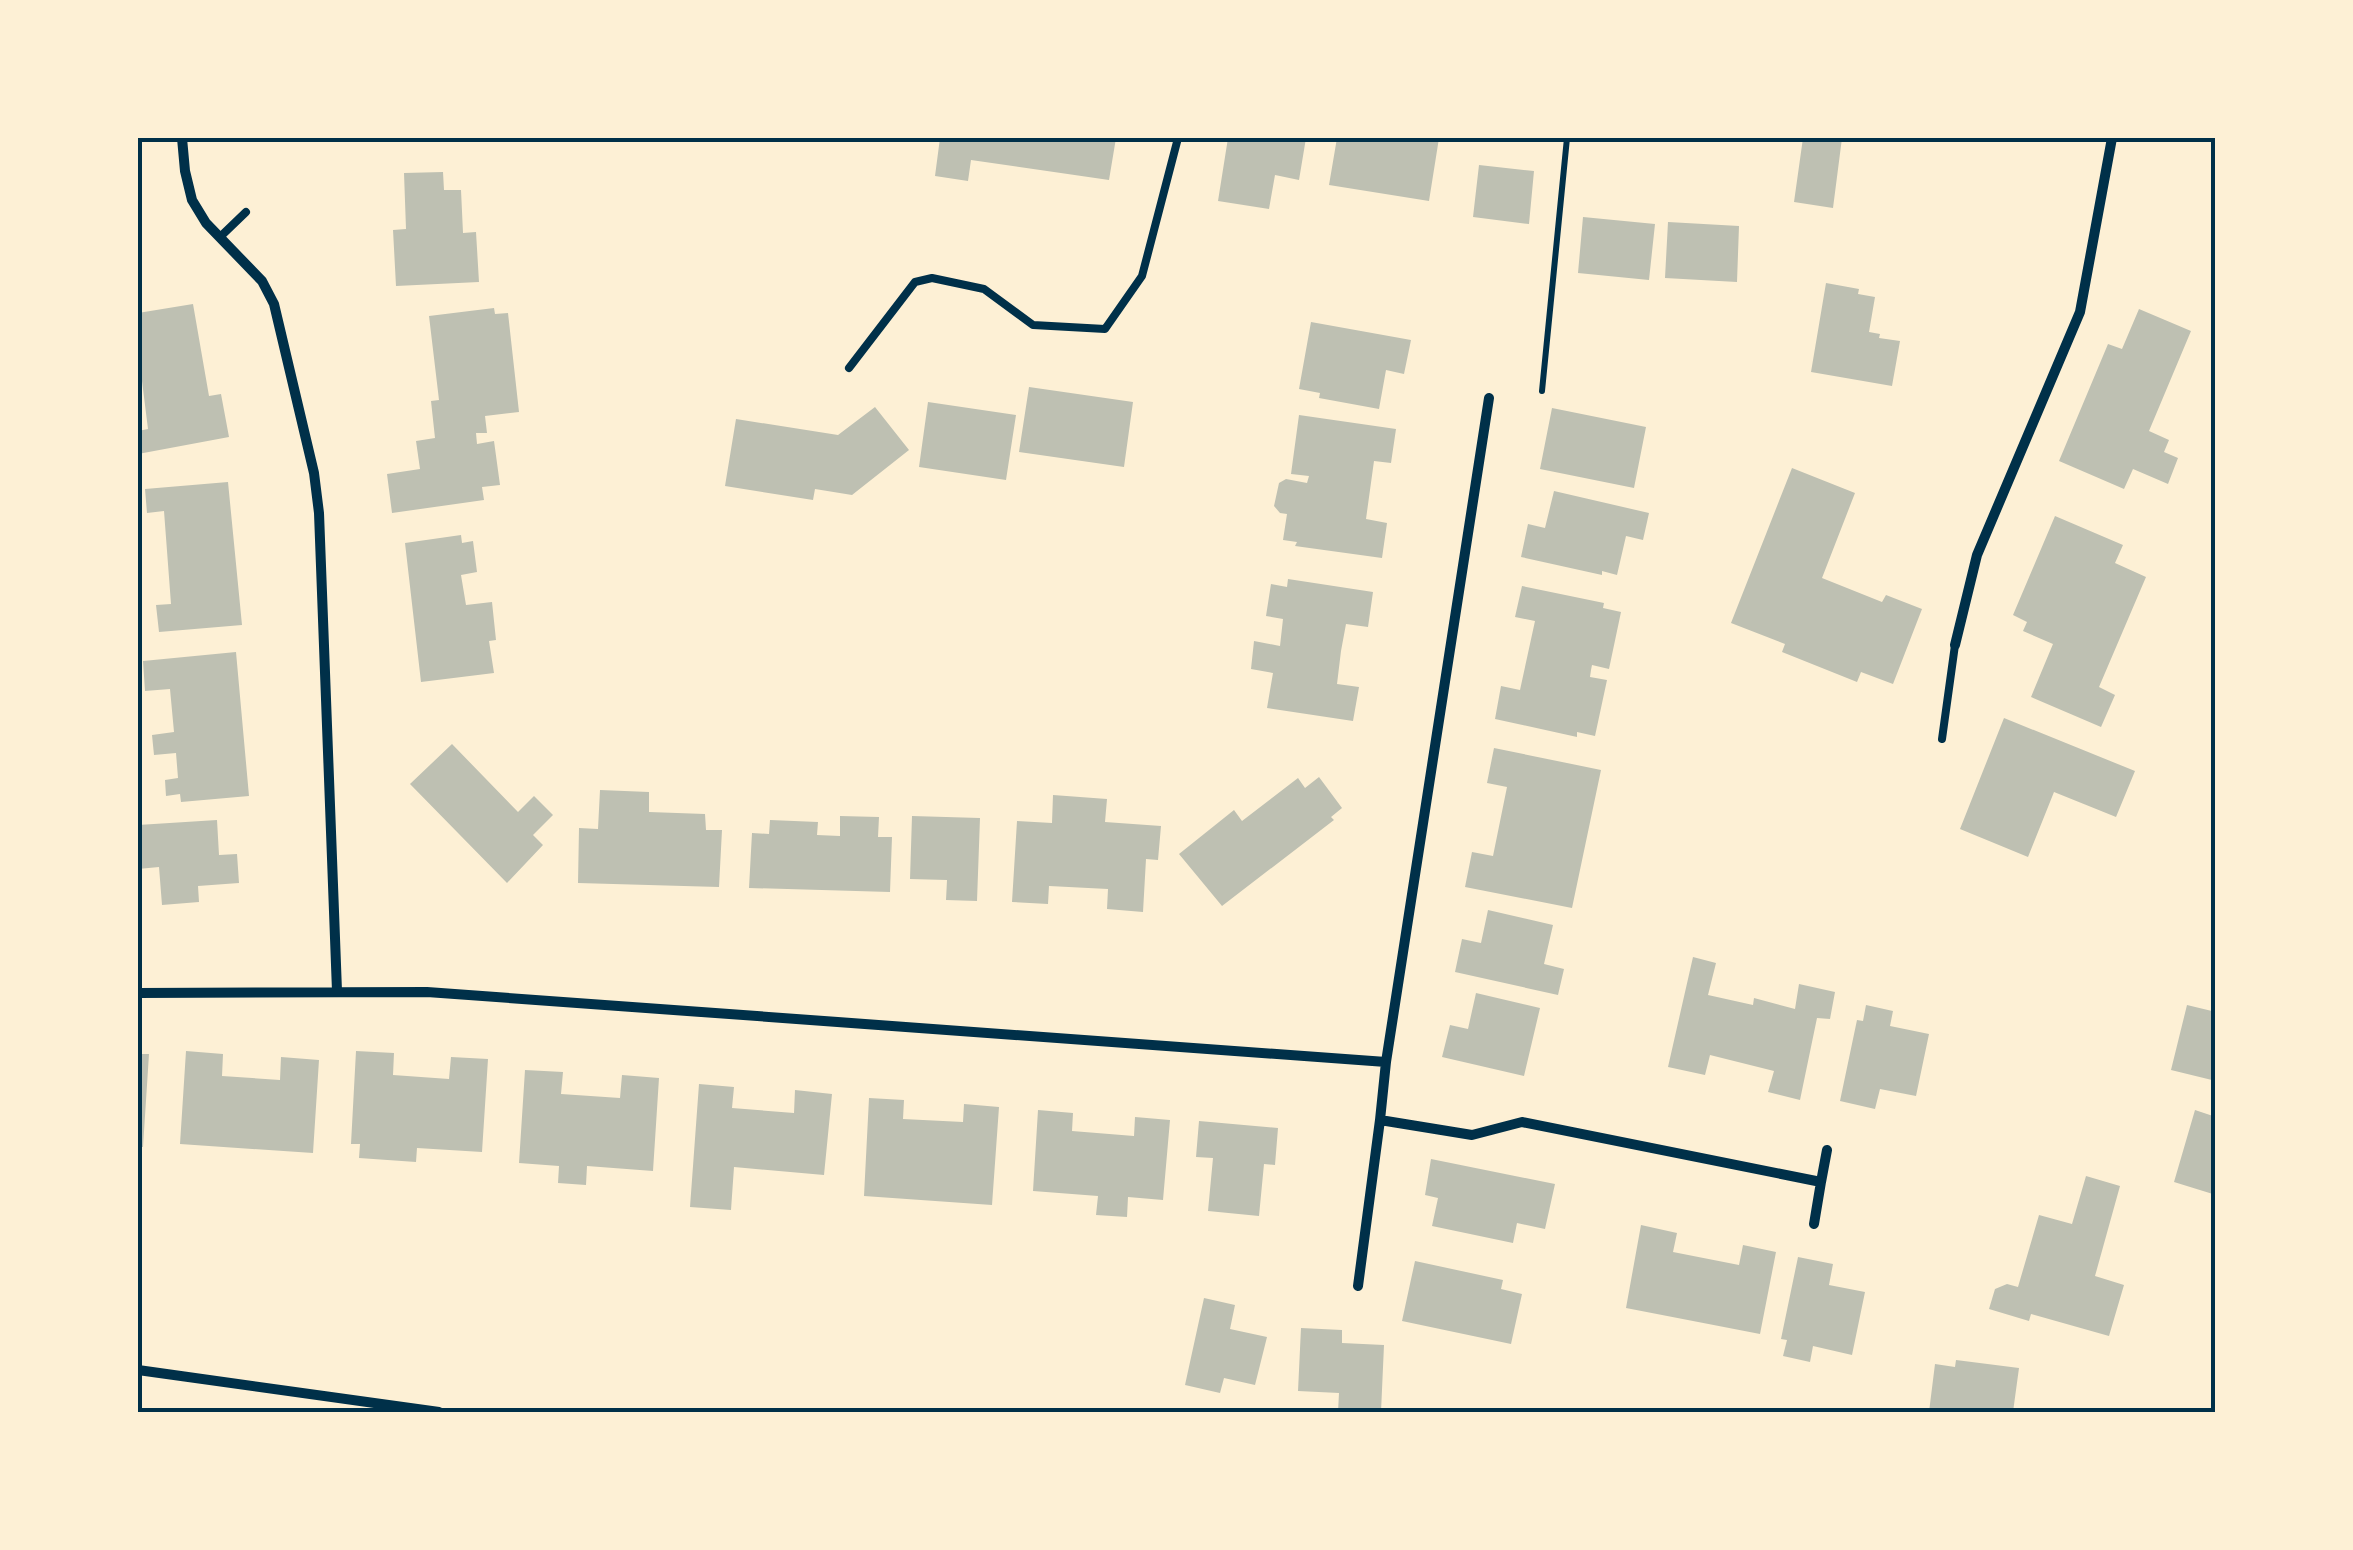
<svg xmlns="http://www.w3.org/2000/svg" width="2353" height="1550" viewBox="0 0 2353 1550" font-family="'Libre Baskerville',serif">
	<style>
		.building { fill: #bec0b2 }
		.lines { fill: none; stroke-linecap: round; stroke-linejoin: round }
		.path { stroke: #003049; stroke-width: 6 }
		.service { stroke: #003049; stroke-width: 8 }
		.minor { stroke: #003049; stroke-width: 10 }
		.neatline { fill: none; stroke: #003049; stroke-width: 4 }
	</style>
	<rect width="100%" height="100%" fill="#fdf0d5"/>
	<path class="building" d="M940 138H1116L1109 180 971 160 968 181 935 176Z
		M1228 138H1306L1299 180 1275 175 1269 209 1218 201Z
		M1337 138H1439L1429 201 1329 185Z
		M1803 138H1842L1833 208 1794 202Z
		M1479 165 1534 171 1529 224 1473 217Z
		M443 172 444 190H461L463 233 476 232 479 282 396 286 393 230 406 229 404 173Z
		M1583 217 1655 224 1649 280 1578 273Z
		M1668 222 1739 226 1737 282 1665 278Z
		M1826 283 1859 289 1858 294 1875 297 1869 332 1880 334 1879 338 1900 341 1892 386 1811 372Z
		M193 304 209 396 221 394 229 437 138 454V431L148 429 142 381 138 370V313Z
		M494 308 495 314 508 313 519 412 485 416 487 433H476L477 444 494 441 500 485 482 487 484 500 392 513 387 474 420 469 416 441 435 438 431 401 439 400 429 316Z
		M2139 309 2191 331 2149 431 2169 440 2164 452 2178 458 2168 484 2133 469 2124 489 2059 461 2108 344 2122 349Z
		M1311 322 1411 340 1404 374 1386 370 1379 409 1319 398 1320 393 1299 389Z
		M1029 387 1133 402 1124 467 1019 452Z
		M928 402 1016 415 1006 480 919 467Z
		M875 407 909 450 852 495 815 489 813 500 725 486 736 419 838 435Z
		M1552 408 1646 427 1634 488 1540 469Z
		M1299 415 1396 429 1391 463 1374 461 1366 519 1387 523 1382 558 1295 546 1297 542 1283 540 1287 514 1280 513 1274 506 1279 483 1286 479 1307 483 1309 476 1291 474Z
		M1792 468 1855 493 1822 578 1882 602 1886 595 1922 609 1893 684 1861 672 1857 682 1782 652 1785 644 1731 623Z
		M228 482 242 625 159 632 156 605 171 604 164 511 147 513 145 489Z
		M1554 491 1649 513 1643 540 1626 536 1617 575 1602 571V575L1521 557 1528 524 1545 528Z
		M2055 516 2123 545 2115 563 2146 577 2099 687 2115 695 2101 727 2031 697 2053 644 2023 631 2027 622 2013 615Z
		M461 535 462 543 473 541 477 572 461 575 466 605 492 602 496 640 489 641 494 673 421 682 405 543Z
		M1288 579 1373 592 1368 627 1346 624 1341 651 1337 684 1359 687 1353 721 1267 708 1273 673 1251 669 1254 641 1280 646 1283 619 1266 616 1271 584 1287 587Z
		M1522 586 1604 603 1603 608 1621 612 1609 669 1592 665 1591 670 1590 677 1607 680 1595 736 1577 732V737L1495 719 1501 686 1520 690 1535 621 1515 617Z
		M236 652 249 796 181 802 180 794 166 796 165 780 178 778 176 753 154 755 152 735 174 732 170 689 145 691 143 661Z
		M2004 718 2135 771 2116 817 2054 792 2028 857 1960 829Z
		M452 744 518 812 534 796 553 815 533 835 543 845 507 883 410 784Z
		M1494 748 1601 770 1572 908 1465 887 1472 852 1493 856 1507 787 1487 783Z
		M1319 777 1342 808 1331 817 1334 820 1222 906 1179 854 1234 810 1242 821 1298 778 1305 788Z
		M600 790 649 792V812L705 814 706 830H722L719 887 578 883 579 828 598 829Z
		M1053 795 1107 799 1105 822 1161 826 1158 860 1146 859 1143 912 1107 909 1108 889 1049 886 1048 904 1012 902 1017 821 1052 823Z
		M840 816 879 817 878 837H892L890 892 749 888 752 833 769 834 770 820 818 822 817 835 840 836Z
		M912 816 980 818 977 901 946 900 947 880 910 879Z
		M217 820 219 855 237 854 239 883 198 886 199 902 162 905 159 867 138 869V825Z
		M1488 910 1553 925 1544 964 1564 969 1558 995 1455 972 1462 939 1481 943Z
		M1693 957 1716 963 1708 995 1753 1005 1754 998 1795 1009 1799 984 1835 992 1830 1019 1817 1018 1800 1100 1768 1092 1774 1071 1710 1055 1705 1075 1668 1067Z
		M1476 993 1540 1008 1524 1076 1442 1057 1450 1025 1468 1029Z
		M1866 1005 1893 1011 1890 1026 1929 1034 1916 1096 1880 1089 1875 1109 1840 1101 1857 1020 1863 1021Z
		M2187 1005 2216 1012V1081L2171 1070Z
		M186 1051 223 1054 222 1076 280 1080 281 1057 319 1060 313 1153 180 1144Z
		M356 1051 394 1053 393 1075 449 1079 451 1057 488 1059 482 1152 417 1148 416 1162 359 1158 360 1144H351Z
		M138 1054H149L143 1147H138Z
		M525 1070 563 1072 561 1094 620 1098 622 1075 659 1078 653 1171 587 1166 586 1185 558 1183 559 1166 519 1163Z
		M699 1084 734 1087 732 1108 794 1113 795 1090 832 1094 824 1175 734 1167 731 1210 690 1207Z
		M869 1098 904 1100 903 1119 963 1122 964 1104 999 1107 992 1205 864 1196Z
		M1038 1110 1073 1113 1072 1131 1134 1136 1135 1117 1170 1120 1163 1200 1128 1197 1127 1217 1096 1215 1098 1196 1033 1191Z
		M2195 1110 2216 1117V1195L2174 1182Z
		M1199 1121 1278 1128 1275 1165 1264 1164 1259 1216 1208 1211 1213 1158 1196 1157Z
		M1431 1159 1555 1184 1545 1229 1517 1223 1513 1243 1432 1226 1438 1198 1425 1195Z
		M2086 1176 2120 1186 2095 1276 2124 1285 2109 1336 2031 1314 2029 1321 1989 1309 1995 1289 2007 1284 2018 1287 2039 1215 2072 1224Z
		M1641 1225 1677 1233 1673 1252 1739 1265 1743 1245 1776 1252 1760 1334 1626 1308Z
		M1798 1257 1833 1264 1829 1285 1865 1292 1852 1355 1813 1346 1810 1362 1783 1356 1787 1340 1781 1339Z
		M1415 1261 1503 1280 1501 1289 1522 1294 1511 1344 1402 1321Z
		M1204 1298 1235 1305 1230 1329 1267 1337 1255 1385 1224 1378 1220 1393 1185 1385Z
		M1301 1328 1342 1330V1343L1384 1345 1381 1412H1338L1339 1393 1298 1391Z
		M1956 1360 2019 1368 2013 1412 1992 1408V1412H1929L1935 1364 1955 1367Z"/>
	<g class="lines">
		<path class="path" d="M1542 391 1567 138"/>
		<path class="service" d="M220 237 246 212
			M849 368 915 282 932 278 984 289 1033 325 1105 329 1142 276 1178 138
			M1942 739 1955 645"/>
		<path class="minor" d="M182 138 185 171 192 200 206 223 262 281 274 304 314 473 319 513 337 991
			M1489 398 1386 1062 1380 1120 1472 1135 1522 1122 1821 1182 1827 1150
			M1955 645 1977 555 2080 312 2112 138
			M138 993 427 992 1386 1062
			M1814 1224 1821 1182
			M1358 1286 1380 1120
			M138 1370 439 1412"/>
	</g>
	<rect width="2353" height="1550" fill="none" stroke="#fdf0d5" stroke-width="280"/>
	<rect x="140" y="140" width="2073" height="1270" class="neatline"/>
</svg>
